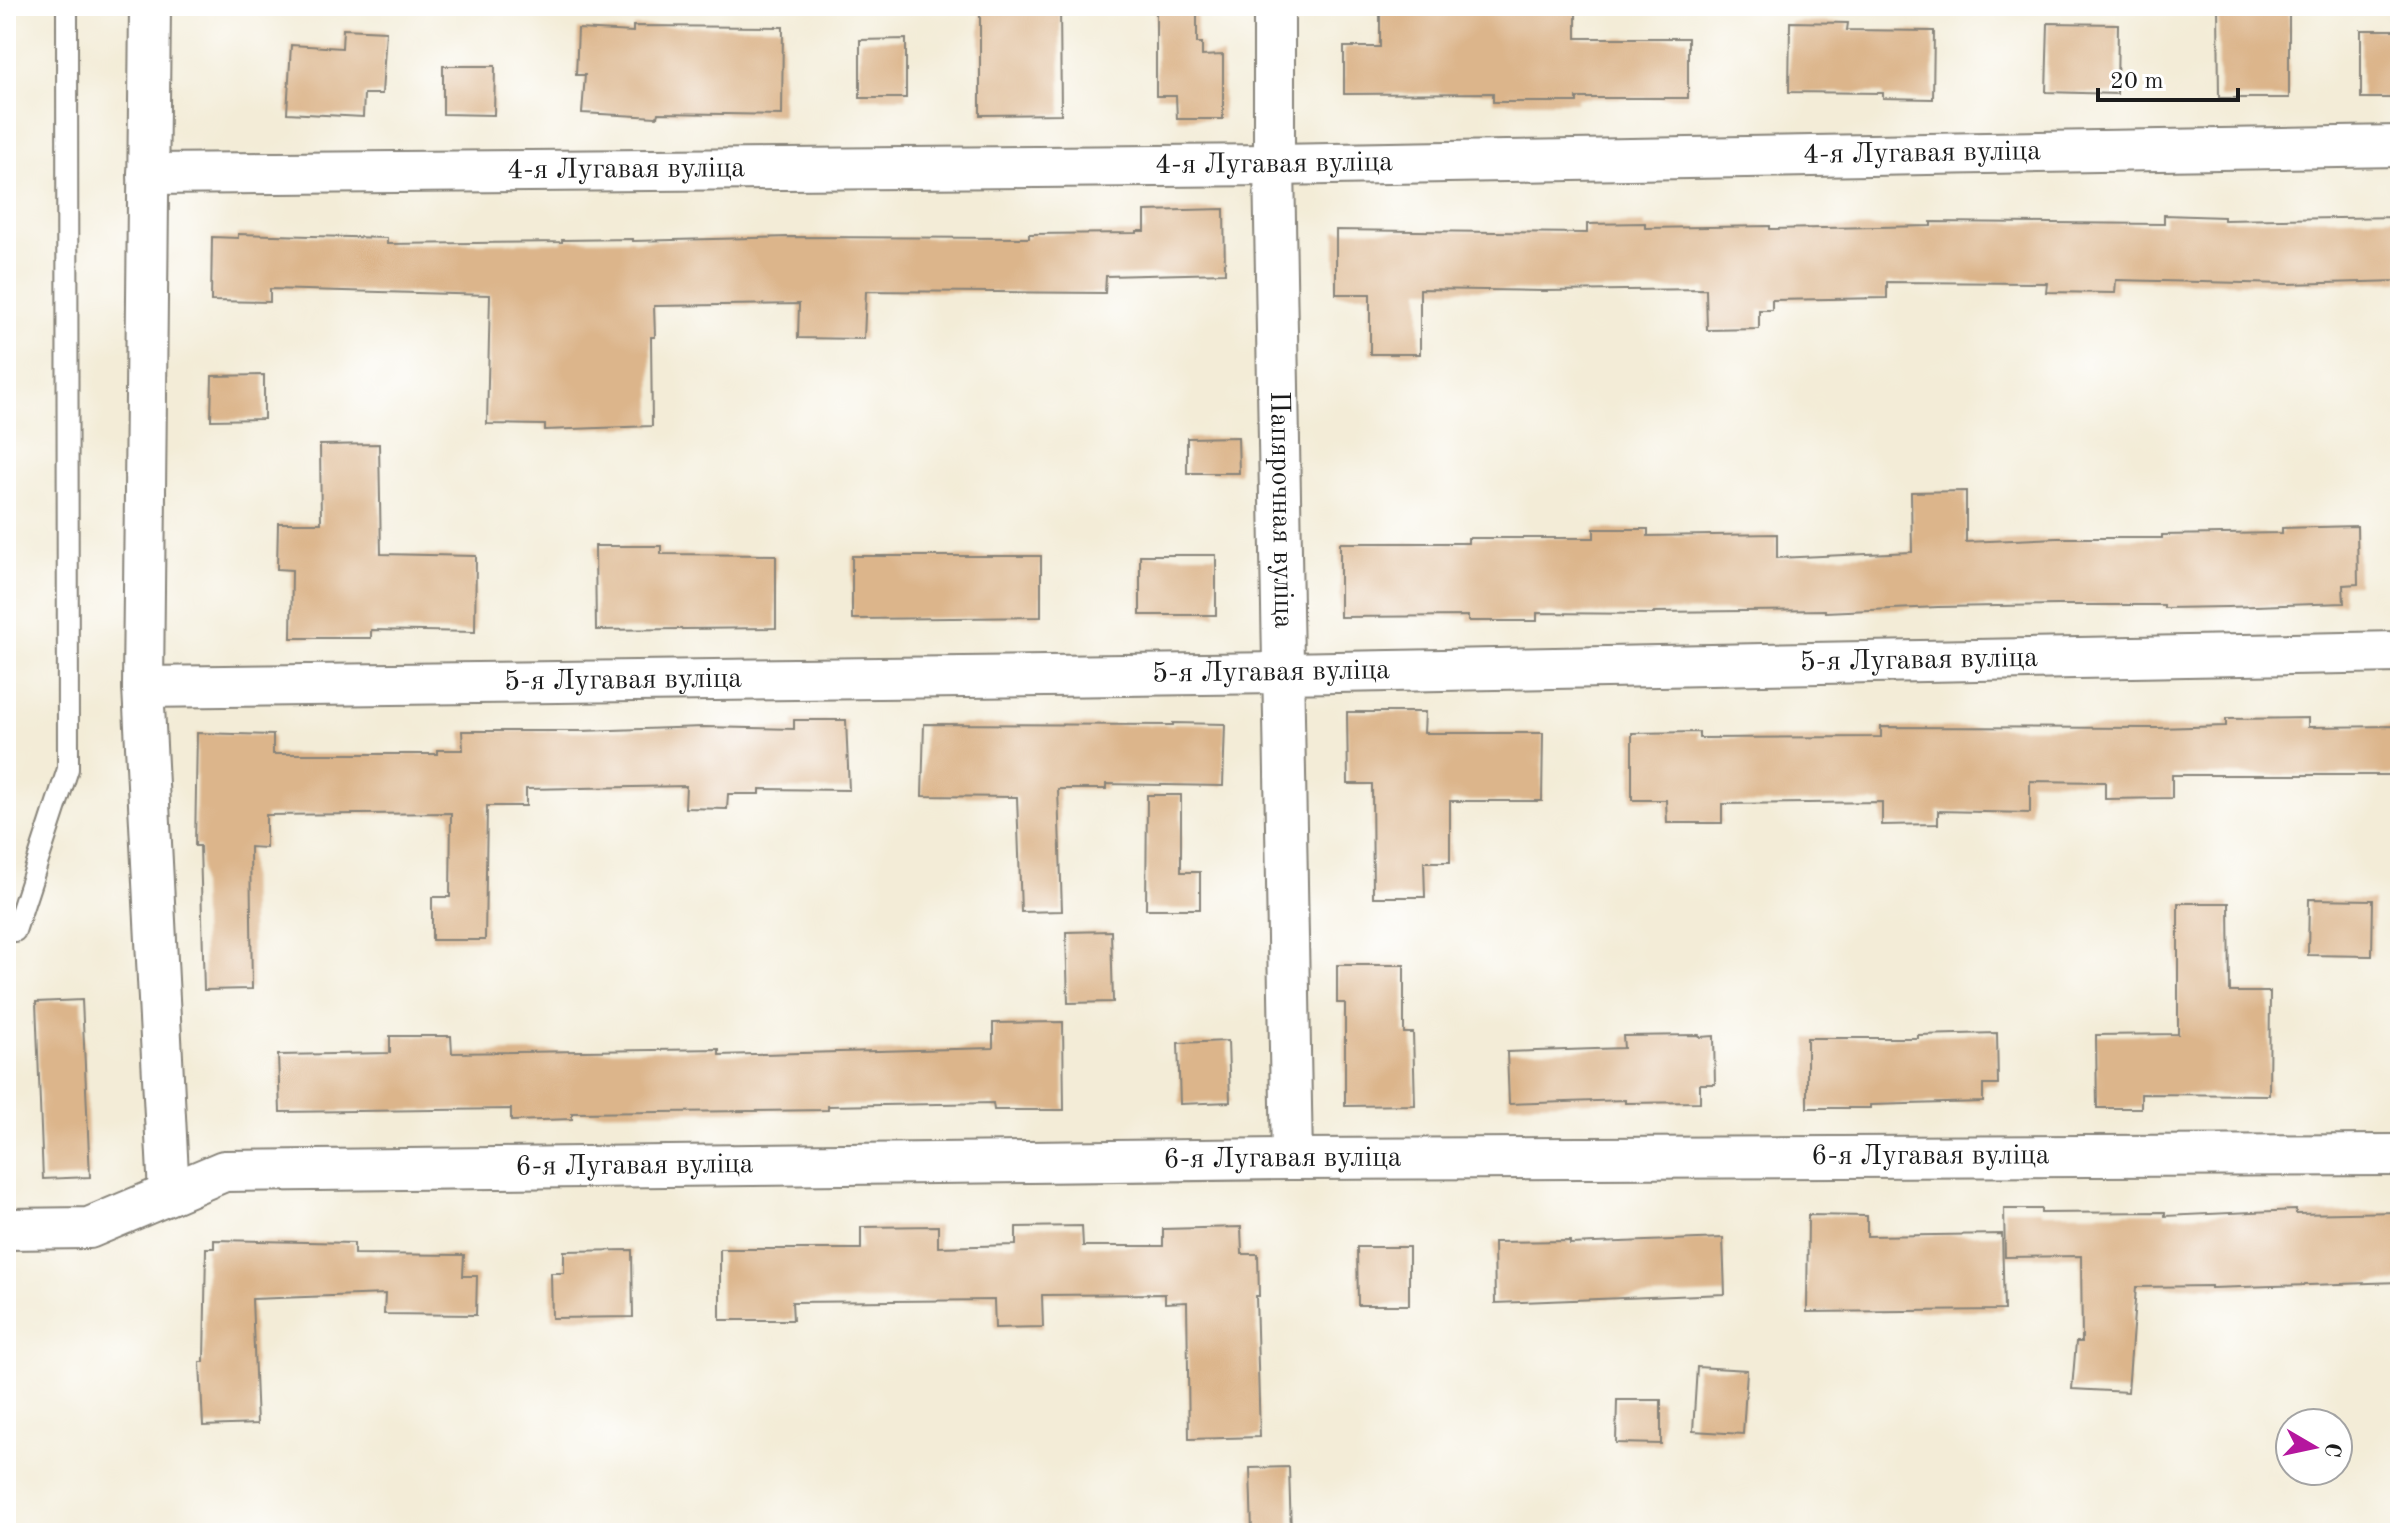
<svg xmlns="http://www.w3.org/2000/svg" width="2406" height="1539" viewBox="0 0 2406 1539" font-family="'Old Standard TT',serif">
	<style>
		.building { fill: #dcb58b }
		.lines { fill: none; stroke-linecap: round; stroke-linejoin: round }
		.lane-casing { stroke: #88847a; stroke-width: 24 }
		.street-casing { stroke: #88847a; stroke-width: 44 }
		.lane { stroke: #fff; stroke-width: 20 }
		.street { stroke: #fff; stroke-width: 40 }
		.labels { text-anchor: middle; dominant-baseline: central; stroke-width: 6; stroke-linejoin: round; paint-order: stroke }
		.street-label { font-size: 28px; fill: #1c1c1c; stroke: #fff }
	</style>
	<rect width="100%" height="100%" fill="#fff"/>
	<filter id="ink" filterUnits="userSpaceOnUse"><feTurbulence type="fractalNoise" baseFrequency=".0125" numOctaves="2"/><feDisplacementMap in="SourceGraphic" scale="16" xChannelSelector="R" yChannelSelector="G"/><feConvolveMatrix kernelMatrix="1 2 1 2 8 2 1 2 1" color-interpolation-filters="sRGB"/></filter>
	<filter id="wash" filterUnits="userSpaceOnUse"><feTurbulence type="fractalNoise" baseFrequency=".006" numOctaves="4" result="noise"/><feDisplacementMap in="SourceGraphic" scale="32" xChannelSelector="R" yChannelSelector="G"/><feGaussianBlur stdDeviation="1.8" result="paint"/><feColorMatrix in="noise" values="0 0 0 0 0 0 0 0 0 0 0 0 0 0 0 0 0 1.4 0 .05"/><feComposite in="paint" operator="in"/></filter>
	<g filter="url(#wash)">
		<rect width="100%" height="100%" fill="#f3ecd7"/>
		<g id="blocks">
			<path class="building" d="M980 6H1060L1061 114 980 115Z
				M1156 6H1197V43H1202V56L1223 55V119H1177L1176 96H1156Z
				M1380 6H1576V38H1688V98H1577V102H1493V93L1344 94V47H1380Z
				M2218 6H2289V98H2219Z
				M1790 22 1848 23 1847 30 1934 31 1933 99 1883 98V93L1789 92Z
				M2048 23 2118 24 2117 94 2046 92Z
				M633 26 783 27 782 115 658 113 657 117 582 113 585 75H576L578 29 633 32Z
				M343 29 386 31 382 94H364L363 117 287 113 291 45 342 48Z
				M2361 30H2400V98H2361Z
				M906 39V98H860V40Z
				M443 66H495L494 115 443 114Z
				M1224 209 1225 273 1106 276 1105 293 866 291 864 339 798 338 799 304 654 306 655 337H651L652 426 545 430V425L487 424 490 295 270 289V302L211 301 212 237 238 238V234L387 238V244L562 242V240L633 239V241L790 237 1029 238V234L1137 233V231H1145V211Z
				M2164 215 2224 217V220L2400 217V281L2287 284 2116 280 2115 293 2046 292 2047 283 1887 282V298L1772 300V310H1759V329L1707 330 1706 289 1544 291 1420 289V354H1370V294H1336V230L1587 233V224L1645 223V228L1770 226V229L1931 226V222L2164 224Z
				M264 375V419L211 420 212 376Z
				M1238 437 1239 473H1187V438Z
				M379 444 381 554 476 556 475 632 371 630V638H291L292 570 277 569 278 523H321L320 445Z
				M1966 491V542L2058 538H2162V535L2282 533V528L2357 526 2358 584 2343 585 2344 603 2228 607 2164 608V605H2059L1938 607 1825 612V610L1654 612V614L1537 613V621H1468V616L1340 617V543H1468V538H1594V529H1648V536L1777 534V558L1912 552 1911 492Z
				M595 546H661V554L776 555V628L596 630Z
				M1140 555H1216V615H1140Z
				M852 556H1041V617L852 619Z
				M1347 712H1425L1424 733H1543L1542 801H1450V862H1424L1425 897H1373L1372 784H1348Z
				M2308 718V727L2400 726V775H2172V798L2105 799V782L2030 781V813L1938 811V824L1882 825V802L1722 804V823H1667L1666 800H1632V733L1699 732V738L1881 737V727L2157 728 2226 726V719Z
				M794 720H846L849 790 760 789V794H728L727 809 685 808 686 786 526 789V806H487L485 940H432V897H450L451 813 266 815V848L250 847 252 989 204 990 200 846H195L197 733 273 735V754H437V750H463L462 731H581L704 727 794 729Z
				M1173 723 1225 724 1223 786 1106 784V789H1058L1062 911 1021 912 1017 797 922 796 924 724 1173 725Z
				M1147 795H1181V872H1200V909H1146Z
				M2309 899 2373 900 2372 956 2308 955Z
				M2178 903H2229L2230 992H2270L2269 1095 2141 1094V1108H2097L2096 1035 2178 1034Z
				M1111 931 1113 1002 1068 1003 1066 932Z
				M1337 965H1404V1033H1413L1415 1105 1345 1106V1003H1337Z
				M82 1000 90 1177 43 1179 36 1002Z
				M1063 1022 1064 1110H994L993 1103 828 1106V1110L572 1113V1119L511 1121V1109L280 1112 278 1055 390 1053V1036H451L452 1053 719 1049V1055L993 1048V1023Z
				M1997 1033 1998 1085H1983V1102L1870 1105V1108H1807V1038H1918V1035Z
				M1699 1035 1700 1037 1714 1036 1715 1084H1700V1102L1625 1103V1100L1509 1104 1507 1052 1624 1048 1623 1036Z
				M1228 1041 1230 1102 1180 1104 1178 1043Z
				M2004 1209H2041V1213L2165 1212V1216L2296 1210V1214L2400 1212V1282L2211 1288V1286L2136 1287 2128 1392 2072 1389 2076 1342H2082L2081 1256 2005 1257Z
				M1808 1215 1867 1216V1236L2002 1234 2004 1310 1807 1312Z
				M938 1226V1247L1016 1245V1227L1082 1226 1083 1246H1163V1229L1241 1227 1242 1254H1258L1259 1296H1256L1260 1437 1189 1439 1187 1302 1165 1303V1294L1042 1295 1043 1327 995 1328 994 1300 792 1302 793 1320H720V1249H861V1227Z
				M1723 1238 1725 1294 1495 1303 1494 1242 1570 1241V1244Z
				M214 1240 354 1243V1254L464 1255 463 1276H477L476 1315 384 1314 385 1294 252 1299 257 1424 203 1426 200 1362H204L206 1248H214Z
				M1357 1247H1409V1305H1358Z
				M632 1250 633 1317 552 1318 551 1273H564V1251Z
				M1697 1367 1747 1370 1743 1434 1693 1431Z
				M1617 1400H1661V1444L1616 1443Z
				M1289 1467 1291 1533H1252L1250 1468Z"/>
		</g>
	</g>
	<g filter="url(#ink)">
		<use href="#blocks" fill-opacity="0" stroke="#88847a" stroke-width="2"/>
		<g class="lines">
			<defs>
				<path id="lane" d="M6 931H15L68 769 67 6"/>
				<g id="street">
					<path d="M150 6 143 687 169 1194"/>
					<path id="s1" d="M1274 6V165L1292 1159"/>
					<path id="s2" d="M148 174 1274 165 2400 146"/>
					<path id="s3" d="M143 687 1284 673 2400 652"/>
					<path id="s4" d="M6 1229 89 1228 224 1171 1292 1159 2400 1155"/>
				</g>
			</defs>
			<use href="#lane" class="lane-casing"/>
			<use href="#street" class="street-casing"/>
			<use href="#lane" class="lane"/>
			<use href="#street" class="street"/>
		</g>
	</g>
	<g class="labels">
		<g class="street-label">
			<text stroke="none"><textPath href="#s2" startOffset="1774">4-я Лугавая вуліца</textPath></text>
			<text stroke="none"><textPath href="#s2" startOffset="1126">4-я Лугавая вуліца</textPath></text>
			<text stroke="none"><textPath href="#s2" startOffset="478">4-я Лугавая вуліца</textPath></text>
			<text stroke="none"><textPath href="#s1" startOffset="504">Папярочная вуліца</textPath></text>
			<text stroke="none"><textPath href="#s3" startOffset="1776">5-я Лугавая вуліца</textPath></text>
			<text stroke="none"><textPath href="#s3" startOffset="1128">5-я Лугавая вуліца</textPath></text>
			<text stroke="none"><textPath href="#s3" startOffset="480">5-я Лугавая вуліца</textPath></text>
			<text stroke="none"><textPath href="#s4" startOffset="1936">6-я Лугавая вуліца</textPath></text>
			<text stroke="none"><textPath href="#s4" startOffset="1288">6-я Лугавая вуліца</textPath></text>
			<text stroke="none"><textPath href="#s4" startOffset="640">6-я Лугавая вуліца</textPath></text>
		</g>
	</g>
	<rect width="2406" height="1539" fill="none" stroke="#fff" stroke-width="32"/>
	<g transform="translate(2314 1447) rotate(99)"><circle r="38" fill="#ffffff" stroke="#a4a4a4" stroke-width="2"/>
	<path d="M0-6L14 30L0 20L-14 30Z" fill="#b5179e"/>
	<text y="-12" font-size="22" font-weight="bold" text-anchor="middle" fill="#1c1c1c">С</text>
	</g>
	<path d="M2098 88v12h140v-12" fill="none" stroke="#1c1c1c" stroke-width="4"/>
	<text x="2110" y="88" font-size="24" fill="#1c1c1c" stroke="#ffffff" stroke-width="6" paint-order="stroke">20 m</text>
</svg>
